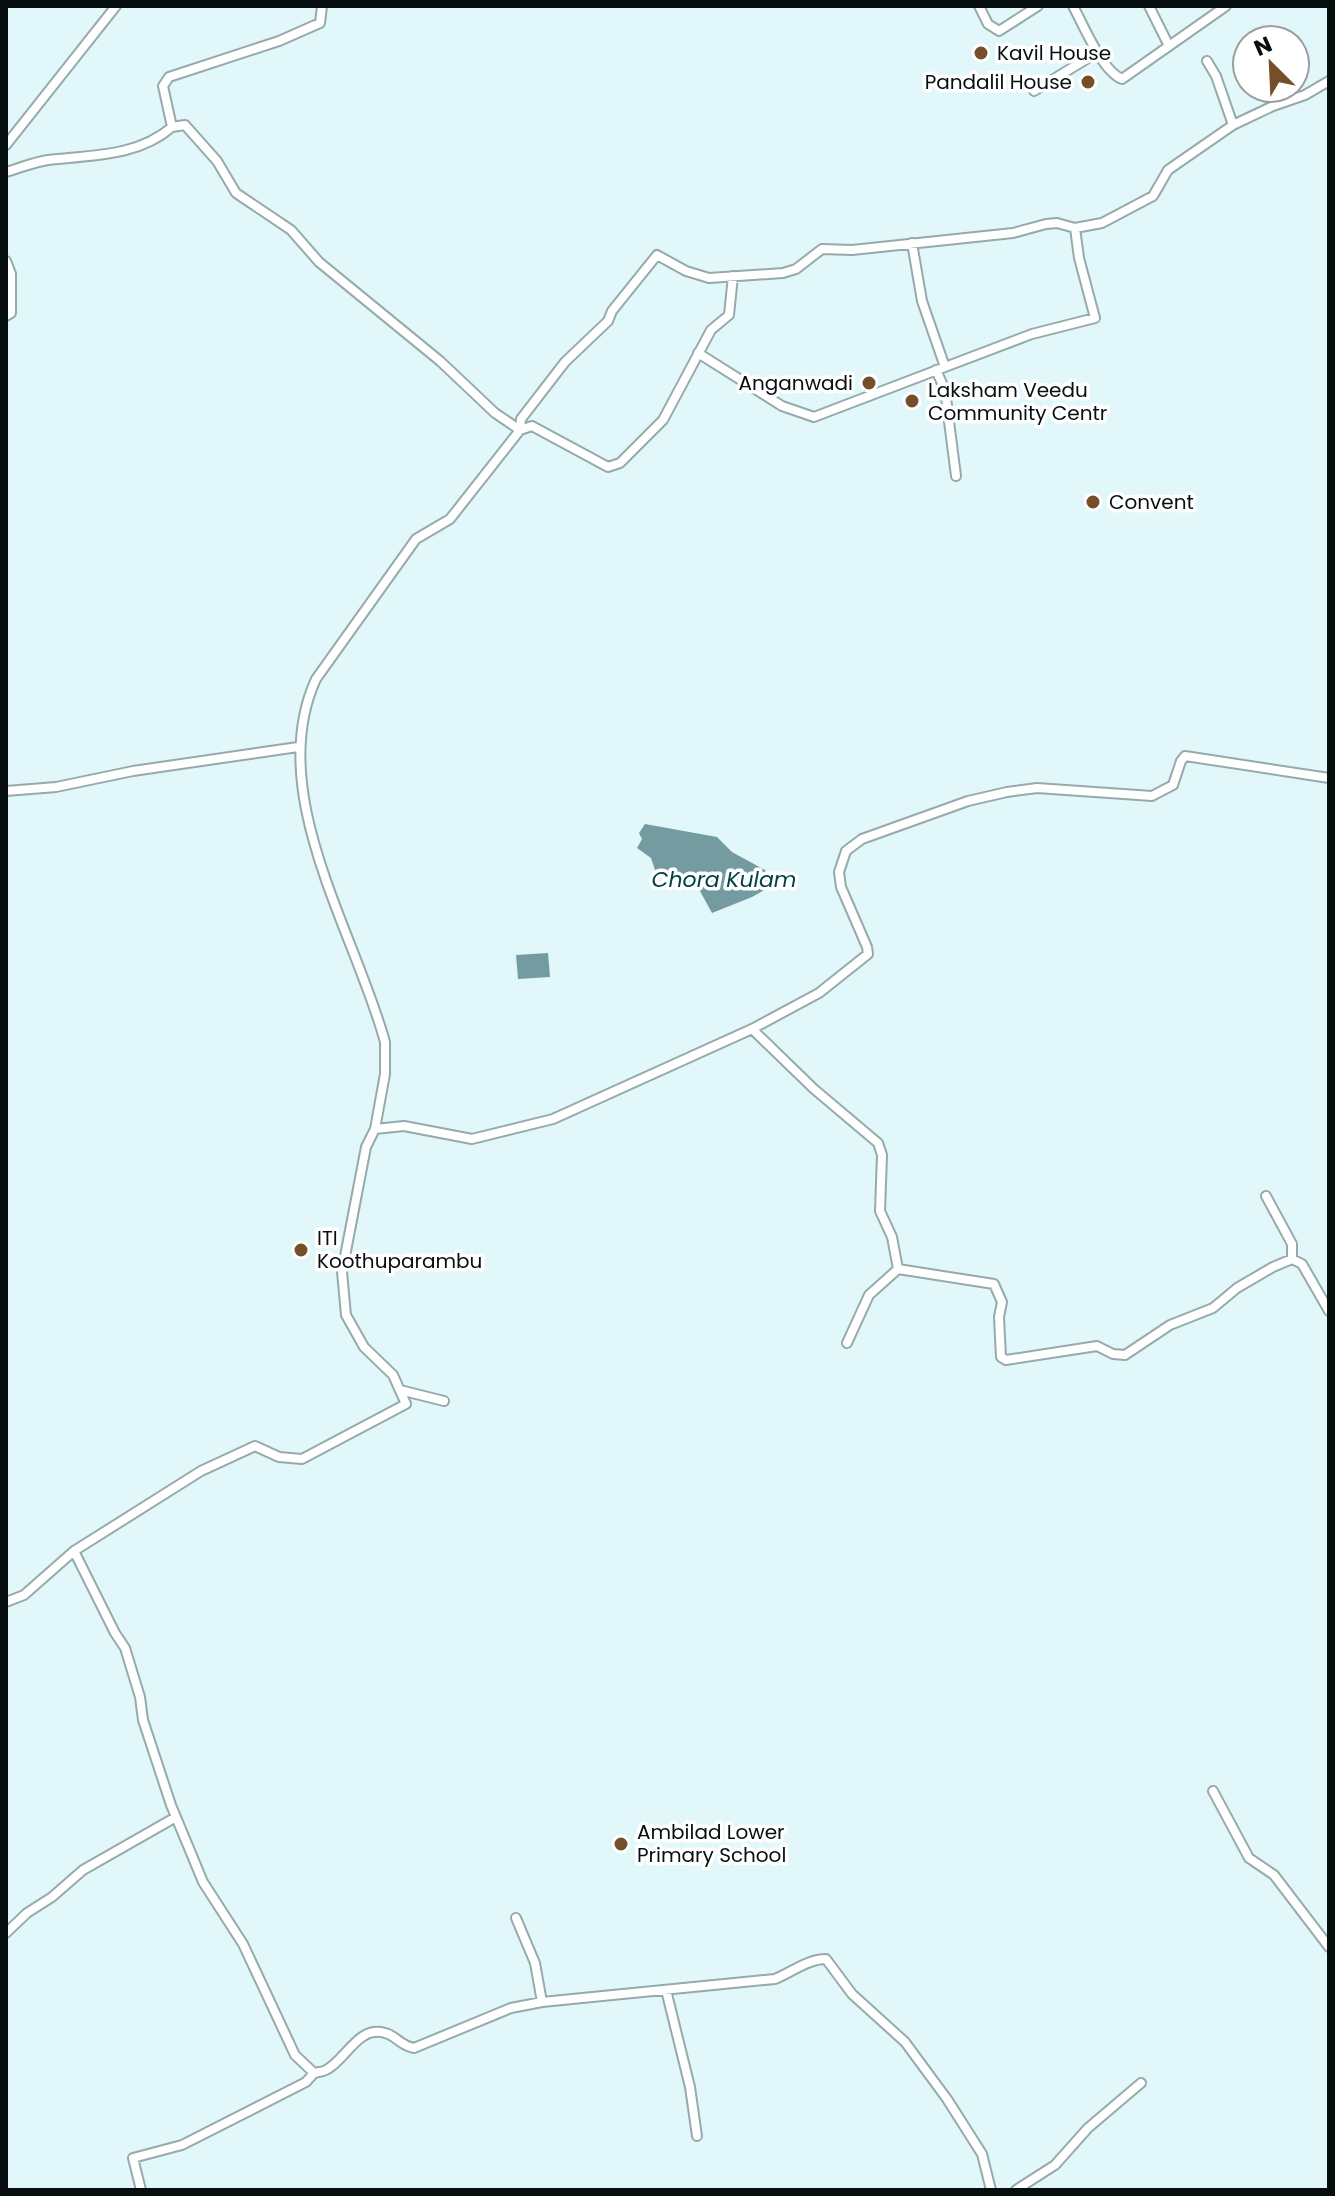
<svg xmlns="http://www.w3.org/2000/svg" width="1335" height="2196" viewBox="0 0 1335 2196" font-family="Poppins,sans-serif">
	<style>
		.water { fill: #749ba0 }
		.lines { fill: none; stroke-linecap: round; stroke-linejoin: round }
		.street-casing { stroke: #96aaac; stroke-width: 12 }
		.street { stroke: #fff; stroke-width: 8 }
		.poi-dot { fill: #744f2a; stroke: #fff; stroke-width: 3 }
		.labels { text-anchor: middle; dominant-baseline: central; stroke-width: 7; stroke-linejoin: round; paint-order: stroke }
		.poi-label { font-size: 20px; fill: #070e0f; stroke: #fff; text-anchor: start }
		.water-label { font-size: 22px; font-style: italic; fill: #004147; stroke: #fff }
	</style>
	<rect width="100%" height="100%" fill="#e1f7f9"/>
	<path class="water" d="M645 824 717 837 732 852 765 870 773 885 752 897 712 913 695 882 678 885 655 870 651 858 637 848 642 839 639 833Z
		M548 953 550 977 518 979 516 955Z"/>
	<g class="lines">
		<defs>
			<path id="street" d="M322 6 320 23 279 41 169 77 163 86 172 127 185 125 217 161 236 193 291 230 319 262 440 361 495 413 520 430 532 426 608 467 620 463 663 420 711 330 729 315 733 276
				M979 6 988 24 999 31 1038 6
				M1073 6C1084 26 1102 71 1122 79L1226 6
				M1149 6 1169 46
				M1207 61 1216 76 1233 125
				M1034 91 1098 52
				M6 145 116 6
				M6 172C20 168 34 162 48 160 92 155 137 157 172 127
				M6 261 11 274V313L6 316
				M698 353 782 406 814 417 945 367 922 301 912 243
				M945 367 1032 334 1095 318 1079 258 1075 228
				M936 370 945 390 956 476
				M6 791 56 787 133 771 298 747
				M752 1029 814 1089 878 1143 882 1155 880 1211 892 1237 898 1269 994 1284 1002 1302 999 1317 1001 1357 1006 1360 1097 1346 1113 1354 1125 1355 1170 1325 1213 1308 1237 1288 1273 1267 1292 1259 1302 1264 1329 1311
				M375 1129 385 1074V1042C355 932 264 792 316 679L416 539 450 519 520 430 521 419 565 362 608 321 612 311 657 255 686 271 709 278 783 273 796 269 822 249 852 250 1013 233 1046 224 1057 223 1075 228 1102 223 1153 196 1168 170 1233 125 1273 106 1305 95 1329 81
				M1266 1196 1292 1244V1259
				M847 1343 869 1295 898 1269
				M400 1390 444 1401
				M6 1602 24 1595 74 1551
				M1213 1791 1249 1858 1274 1875 1329 1947
				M516 1918 535 1963 542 2002
				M6 1933 27 1913 52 1897 83 1870 176 1817
				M666 1990 690 2087 697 2136
				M141 2190 133 2158 182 2145 306 2082 314 2073
				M991 2190 982 2154 947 2099 905 2042 852 1994 826 1959C808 1959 792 1972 775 1979L542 2002 511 2008 414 2048C399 2045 397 2036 385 2033 358 2025 346 2060 326 2070 322 2072 318 2072 314 2073L295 2055 243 1944 203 1882 171 1805 143 1720 140 1697 125 1648 115 1633 74 1551 201 1471 255 1446 279 1457 302 1459 406 1404 393 1375 364 1347 346 1315 342 1272 366 1147 375 1129 404 1126 472 1139 553 1119 752 1029 819 993 868 954 867 947 841 887 839 872 846 851 862 839 968 801 1007 792 1037 788 1152 796 1173 785 1181 761 1185 756 1329 778
				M1016 2190 1055 2165 1088 2128 1141 2083"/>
		</defs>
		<use href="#street" class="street-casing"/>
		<use href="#street" class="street"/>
	</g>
	<g class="poi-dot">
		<circle cx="981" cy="53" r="8"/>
		<circle cx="1088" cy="82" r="8"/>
		<circle cx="869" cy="383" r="8"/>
		<circle cx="912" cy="401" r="8"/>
		<circle cx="1093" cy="502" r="8"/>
		<circle cx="301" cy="1250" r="8"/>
		<circle cx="621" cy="1844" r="8"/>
	</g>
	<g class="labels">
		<g class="poi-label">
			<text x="997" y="53">Kavil House</text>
			<text x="1072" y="82" text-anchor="end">Pandalil House</text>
			<text x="853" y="383" text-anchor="end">Anganwadi</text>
			<text x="928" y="390">Laksham Veedu<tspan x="928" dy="23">Community Centr</tspan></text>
			<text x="1109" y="502">Convent</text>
			<text x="317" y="1238">ITI<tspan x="317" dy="23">Koothuparambu</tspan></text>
			<text x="637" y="1832">Ambilad Lower<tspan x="637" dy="23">Primary School</tspan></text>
		</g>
		<g class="water-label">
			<text x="724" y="879">Chora Kulam</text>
		</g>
	</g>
	<rect width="1335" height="2196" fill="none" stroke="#070e0f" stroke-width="16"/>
	<g transform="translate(1271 64) rotate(336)"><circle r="38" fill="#ffffff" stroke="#9c9f9f" stroke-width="2"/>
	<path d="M0-6L14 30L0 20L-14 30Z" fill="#744f2a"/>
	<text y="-12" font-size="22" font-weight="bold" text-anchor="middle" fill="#070e0f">N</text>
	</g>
</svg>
